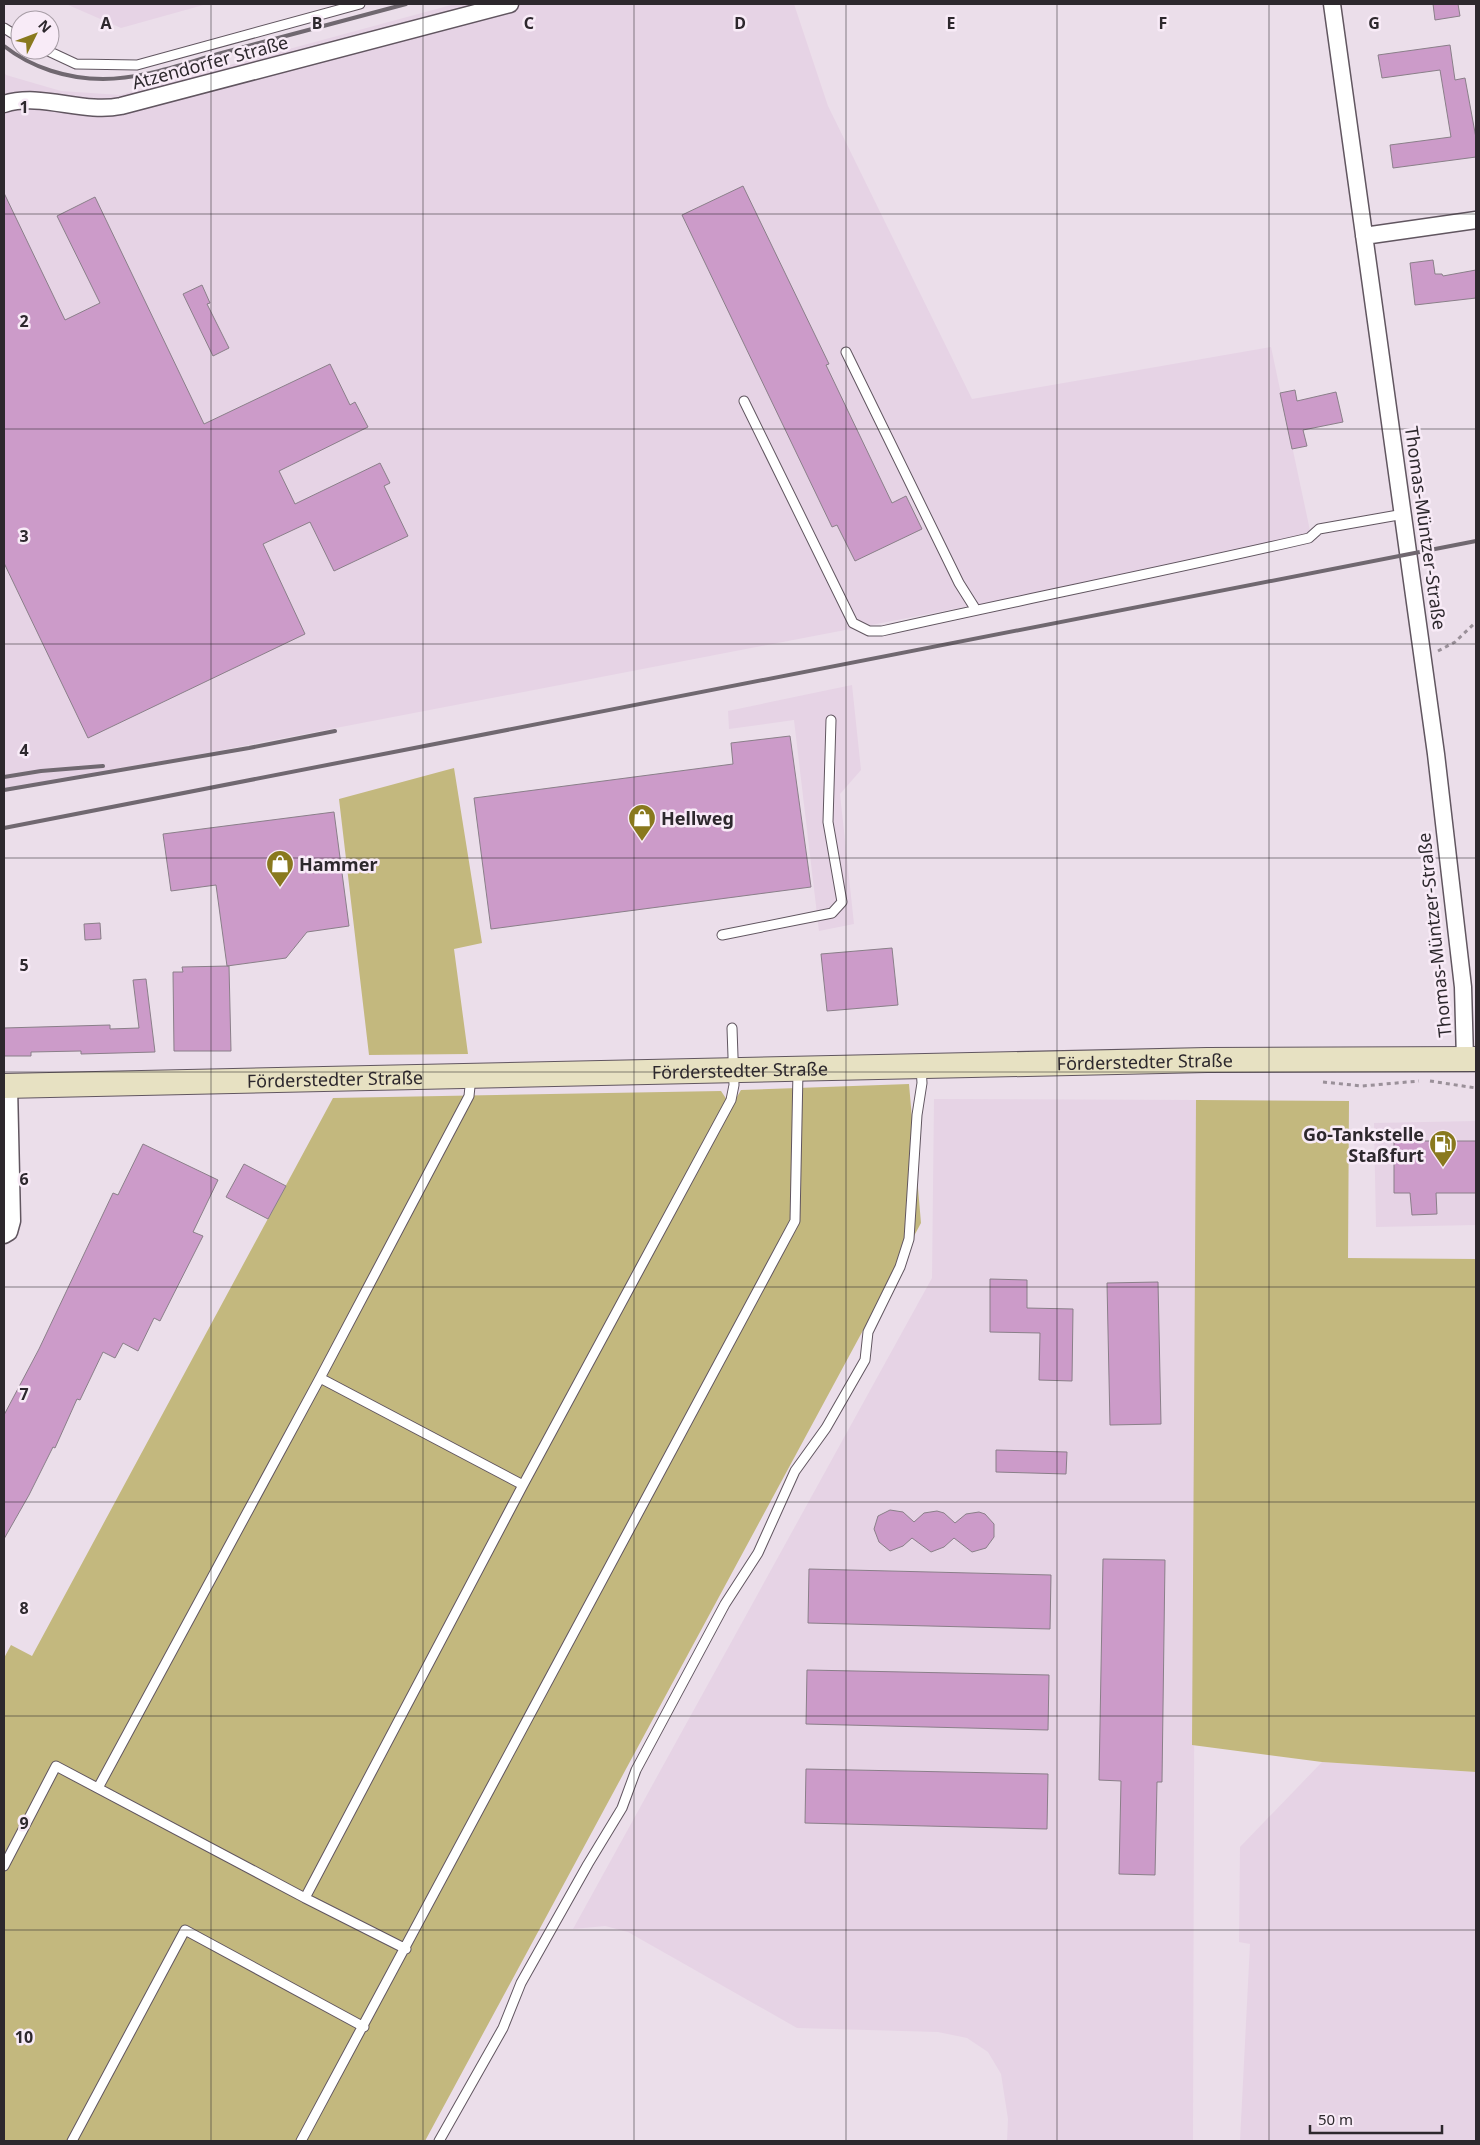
<svg xmlns="http://www.w3.org/2000/svg" width="1480" height="2145" viewBox="0 0 1480 2145" font-family="'Noto Sans',sans-serif">
	<style>
		.built { fill: #e6d3e5 }
		.green { fill: #c3b87e }
		.building { fill: #cc9bc9; stroke: #8a7f89 }
		.lines { fill: none; stroke-linecap: round; stroke-linejoin: round }
		.service-casing { stroke: #615660; stroke-width: 11 }
		.minor-casing { stroke: #615660; stroke-width: 19 }
		.secondary-casing { stroke: #615660; stroke-width: 26 }
		.path { stroke: #9a9099; stroke-width: 3; stroke-dasharray: 4 4; stroke-linecap: butt }
		.service { stroke: #fff; stroke-width: 9 }
		.minor { stroke: #fff; stroke-width: 16 }
		.secondary { stroke: #e7e1c2; stroke-width: 24 }
		.rail { stroke: #706870; stroke-width: 4 }
		.grid { fill: none; stroke: #2d282d; stroke-width: 1; stroke-opacity: 0.55 }
		.labels { text-anchor: middle; dominant-baseline: central; stroke-width: 5; stroke-linejoin: round; paint-order: stroke }
		.street-label { font-size: 18px; fill: #2d282d; stroke: #f8ebf7 }
		.poi-label { font-size: 18px; font-weight: bold; fill: #2d282d; stroke: #f8ebf7; text-anchor: start }
		.grid-label { font-size: 16px; text-anchor: middle; font-weight: bold; fill: #2d282d; stroke: #f8ebf7; stroke-width: 5; stroke-linejoin: round; paint-order: stroke }
	</style>
	<rect width="100%" height="100%" fill="#ebdeea"/>
	<path class="built" d="M66 4H207L121 28Z
		M455 4H794L828 106 972 399 1271 347 1312 540 4 792V72L6 75 61 91 120 95Z
		M852 685 861 770 840 794 854 924 819 931 794 720 729 729 728 711Z
		M934 1099 1196 1100 1193 2141H1007L1008 2119 1001 2074 988 2052 967 2038 938 2032 797 2028 628 1932 605 1926 573 1929 932 1278Z
		M1476 1121V1225L1376 1227 1374 1123Z
		M1322 1762 1476 1772V2141H1240L1250 1944 1239 1942 1240 1847Z"/>
	<path class="green" d="M454 768 482 943 454 949 468 1054 369 1055 339 799Z
		M909 1084 921 1223 425 2141H4V1658L11 1645 32 1656 333 1098 721 1091 727 1100H735L741 1090Z
		M1196 1100 1349 1101 1348 1258 1476 1259V1772L1322 1762 1192 1745Z"/>
	<path class="building" d="M1433 4H1458L1460 16 1435 20Z
		M1450 45 1455 80 1465 78 1476 138V157L1393 168 1390 145 1451 137 1440 70 1382 78 1378 55Z
		M743 186 829 364 826 365 892 503 906 496 922 529 855 561 837 525 832 527 682 215Z
		M4 193 65 320 100 303 57 216 95 197 204 424 330 364 350 405 355 402 368 427 279 471 295 504 380 463 390 483 384 486 408 536 334 571 310 522 263 544 305 634 88 738 4 563Z
		M1433 260 1435 274H1442L1443 276 1476 270V298L1415 305 1410 263Z
		M202 285 210 303 207 304 229 348 213 356 183 294Z
		M1295 390 1297 401 1336 392 1343 422 1303 430 1307 446 1292 449 1280 393Z
		M790 736 811 887 491 929 474 798 733 764 731 743Z
		M334 812 349 926 307 932 286 958 227 966 216 885 171 891 163 834Z
		M100 923 101 939 85 940 84 924Z
		M892 948 898 1005 827 1011 821 954Z
		M229 966 231 1051H174L173 972H183L182 967Z
		M146 979 155 1052 81 1054V1051L31 1052V1056H4V1028L110 1025V1029L139 1028 133 980Z
		M1394 1141H1476V1193H1436L1437 1214 1412 1215 1410 1193H1394Z
		M143 1144 218 1180 193 1232 203 1236 160 1321 154 1318 138 1351 123 1343 115 1358 103 1352 80 1400 77 1399 55 1448 53 1447 29 1495 4 1539V1415L39 1349 113 1193 118 1195Z
		M244 1164 286 1186 268 1219 226 1197Z
		M990 1279 1027 1280V1308L1073 1309 1072 1381 1039 1380 1040 1333 990 1332Z
		M1158 1282 1161 1424 1110 1425 1107 1283Z
		M996 1450 1067 1452 1066 1474 996 1472Z
		M890 1510 903 1512 914 1522 924 1513 937 1511 944 1513 955 1523 966 1514 979 1512 985 1514 994 1524V1537L986 1548 972 1552 954 1538 944 1547 931 1552 912 1538 903 1546 890 1551 879 1542 874 1529 878 1516Z
		M1103 1559 1165 1560 1162 1782H1157L1155 1875 1119 1874 1121 1781 1099 1780Z
		M809 1569 1051 1575 1050 1629 808 1623Z
		M807 1670 1049 1675 1048 1730 806 1724Z
		M806 1769 1048 1774 1047 1829 805 1823Z"/>
	<g class="lines">
		<defs>
			<path id="service" d="M4 28 20 38
				M46 50 76 64 137 65 360 4
				M846 352 959 583 976 610
				M744 401 853 623 869 631H882C1024 599 1167 571 1309 538L1319 529 1404 514
				M722 935 832 913 842 902 828 822 831 720
				M320 1378 523 1485
				M98 1788 320 1378 469 1096 471 1077
				M4 1866 56 1766 305 1898 523 1485 731 1100 734 1085 732 1028
				M305 1898 406 1949
				M72 2141 185 1930 364 2027
				M301 2141 795 1221 798 1071
				M439 2141 503 2028 521 1983 588 1864 622 1808 636 1770 725 1604 758 1553 795 1471 826 1428 865 1360 868 1332 900 1267 909 1239 917 1115 922 1083 921 1067"/>
			<path id="minor" d="M1332 4 1436 754 1463 987 1465 1059
				M4 104C42 92 82 114 121 106L510 4
				M1364 236 1476 220
				M4 1235 9 1232 12 1221 9 1086"/>
			<g id="secondary">
				<path id="s1" d="M4 1086 1207 1060 1476 1059"/>
			</g>
		</defs>
		<use href="#service" class="service-casing"/>
		<use href="#minor" class="minor-casing"/>
		<use href="#secondary" class="secondary-casing"/>
		<path class="path" d="M1438 651 1455 642 1476 622
			M1430 1081 1476 1088
			M1323 1082 1362 1086 1419 1081"/>
		<use href="#service" class="service"/>
		<use href="#minor" class="minor"/>
		<use href="#secondary" class="secondary"/>
		<path class="rail" d="M4 46C32 68 68 79 103 79 142 79 182 64 218 54 281 37 343 21 406 4
			M4 777 41 771 103 766
			M4 790 249 748 335 731
			M4 828 1476 541"/>
	</g>
	<path class="grid" d="M211 4V2141M423 4V2141M634 4V2141M846 4V2141M1057 4V2141M1269 4V2141M4 214H1476M4 429H1476M4 644H1476M4 858H1476M4 1072H1476M4 1287H1476M4 1502H1476M4 1716H1476M4 1930H1476"/>
	<defs>
		<symbol id="shop-pin" viewBox="-11 -11 22 30"><path d="M0 17L-7.5 6A9.5 9.5 0 1 1 7.5 6Z" fill="#89791e" stroke="#f8ebf7"/><path d="M-5-2.5h2.3a2.7 3.5 0 0 1 5.4 0H5L5.5 6h-11ZM-1.5-2.5h3a1.5 2.3 0 0 0-3 0Z" fill="#fff"/></symbol>
		<symbol id="fuel-pin" viewBox="-11 -11 22 30"><path d="M0 17L-7.5 6A9.5 9.5 0 1 1 7.5 6Z" fill="#89791e" stroke="#f8ebf7"/><path d="M-5.5-6h7V0h2V4h1.3V-2.5L3-4.5l.8-.8L6-3V5H2.5V1h-1V6h-7ZM-4.2-4.7v3.2H.2V-4.7Z" fill="#fff"/></symbol>
	</defs>
	<g fill-rule="evenodd">
		<use href="#shop-pin" x="626" y="802" width="32" height="43"/>
		<use href="#shop-pin" x="264" y="848" width="32" height="43"/>
		<use href="#fuel-pin" x="1427" y="1128" width="32" height="43"/>
	</g>
	<g class="labels">
		<g class="street-label">
			<text transform="translate(210 62) rotate(-15)">Atzendorfer Straße</text>
			<text transform="translate(1426 528) rotate(82)">Thomas-Müntzer-Straße</text>
			<text transform="translate(1434 935) rotate(-96)">Thomas-Müntzer-Straße</text>
			<text stroke="none"><textPath href="#s1" startOffset="1141">Förderstedter Straße</textPath></text>
			<text stroke="none"><textPath href="#s1" startOffset="736">Förderstedter Straße</textPath></text>
			<text stroke="none"><textPath href="#s1" startOffset="331">Förderstedter Straße</textPath></text>
		</g>
		<g class="poi-label">
			<text x="661" y="818">Hellweg</text>
			<text x="299" y="864">Hammer</text>
			<text x="1424" y="1134" text-anchor="end">Go-Tankstelle<tspan x="1424" dy="21">Staßfurt</tspan></text>
		</g>
	</g>
	<g class="grid-label">
		<text x="106" y="29">A</text>
		<text x="317" y="29">B</text>
		<text x="529" y="29">C</text>
		<text x="740" y="29">D</text>
		<text x="951" y="29">E</text>
		<text x="1163" y="29">F</text>
		<text x="1374" y="29">G</text>
		<text x="24" y="113">1</text>
		<text x="24" y="327">2</text>
		<text x="24" y="542">3</text>
		<text x="24" y="756">4</text>
		<text x="24" y="971">5</text>
		<text x="24" y="1185">6</text>
		<text x="24" y="1400">7</text>
		<text x="24" y="1614">8</text>
		<text x="24" y="1829">9</text>
		<text x="24" y="2043">10</text>
	</g>
	<rect width="1480" height="2145" fill="none" stroke="#2d282d" stroke-width="10"/>
	<g transform="translate(35 35) rotate(48)"><circle r="24" fill="#f8ebf7" stroke="#a79da6"/>
	<path d="M0-4L9 19L0 12L-9 19Z" fill="#89791e"/>
	<text y="-8" font-size="14" font-weight="bold" text-anchor="middle" fill="#2d282d">N</text>
	</g>
	<path d="M1310 2125v8h132v-8" fill="none" stroke="#2d282d" stroke-width="2.5"/>
	<text x="1318" y="2125" font-size="15" fill="#2d282d" stroke="#f8ebf7" stroke-width="4" paint-order="stroke">50 m</text>
</svg>
